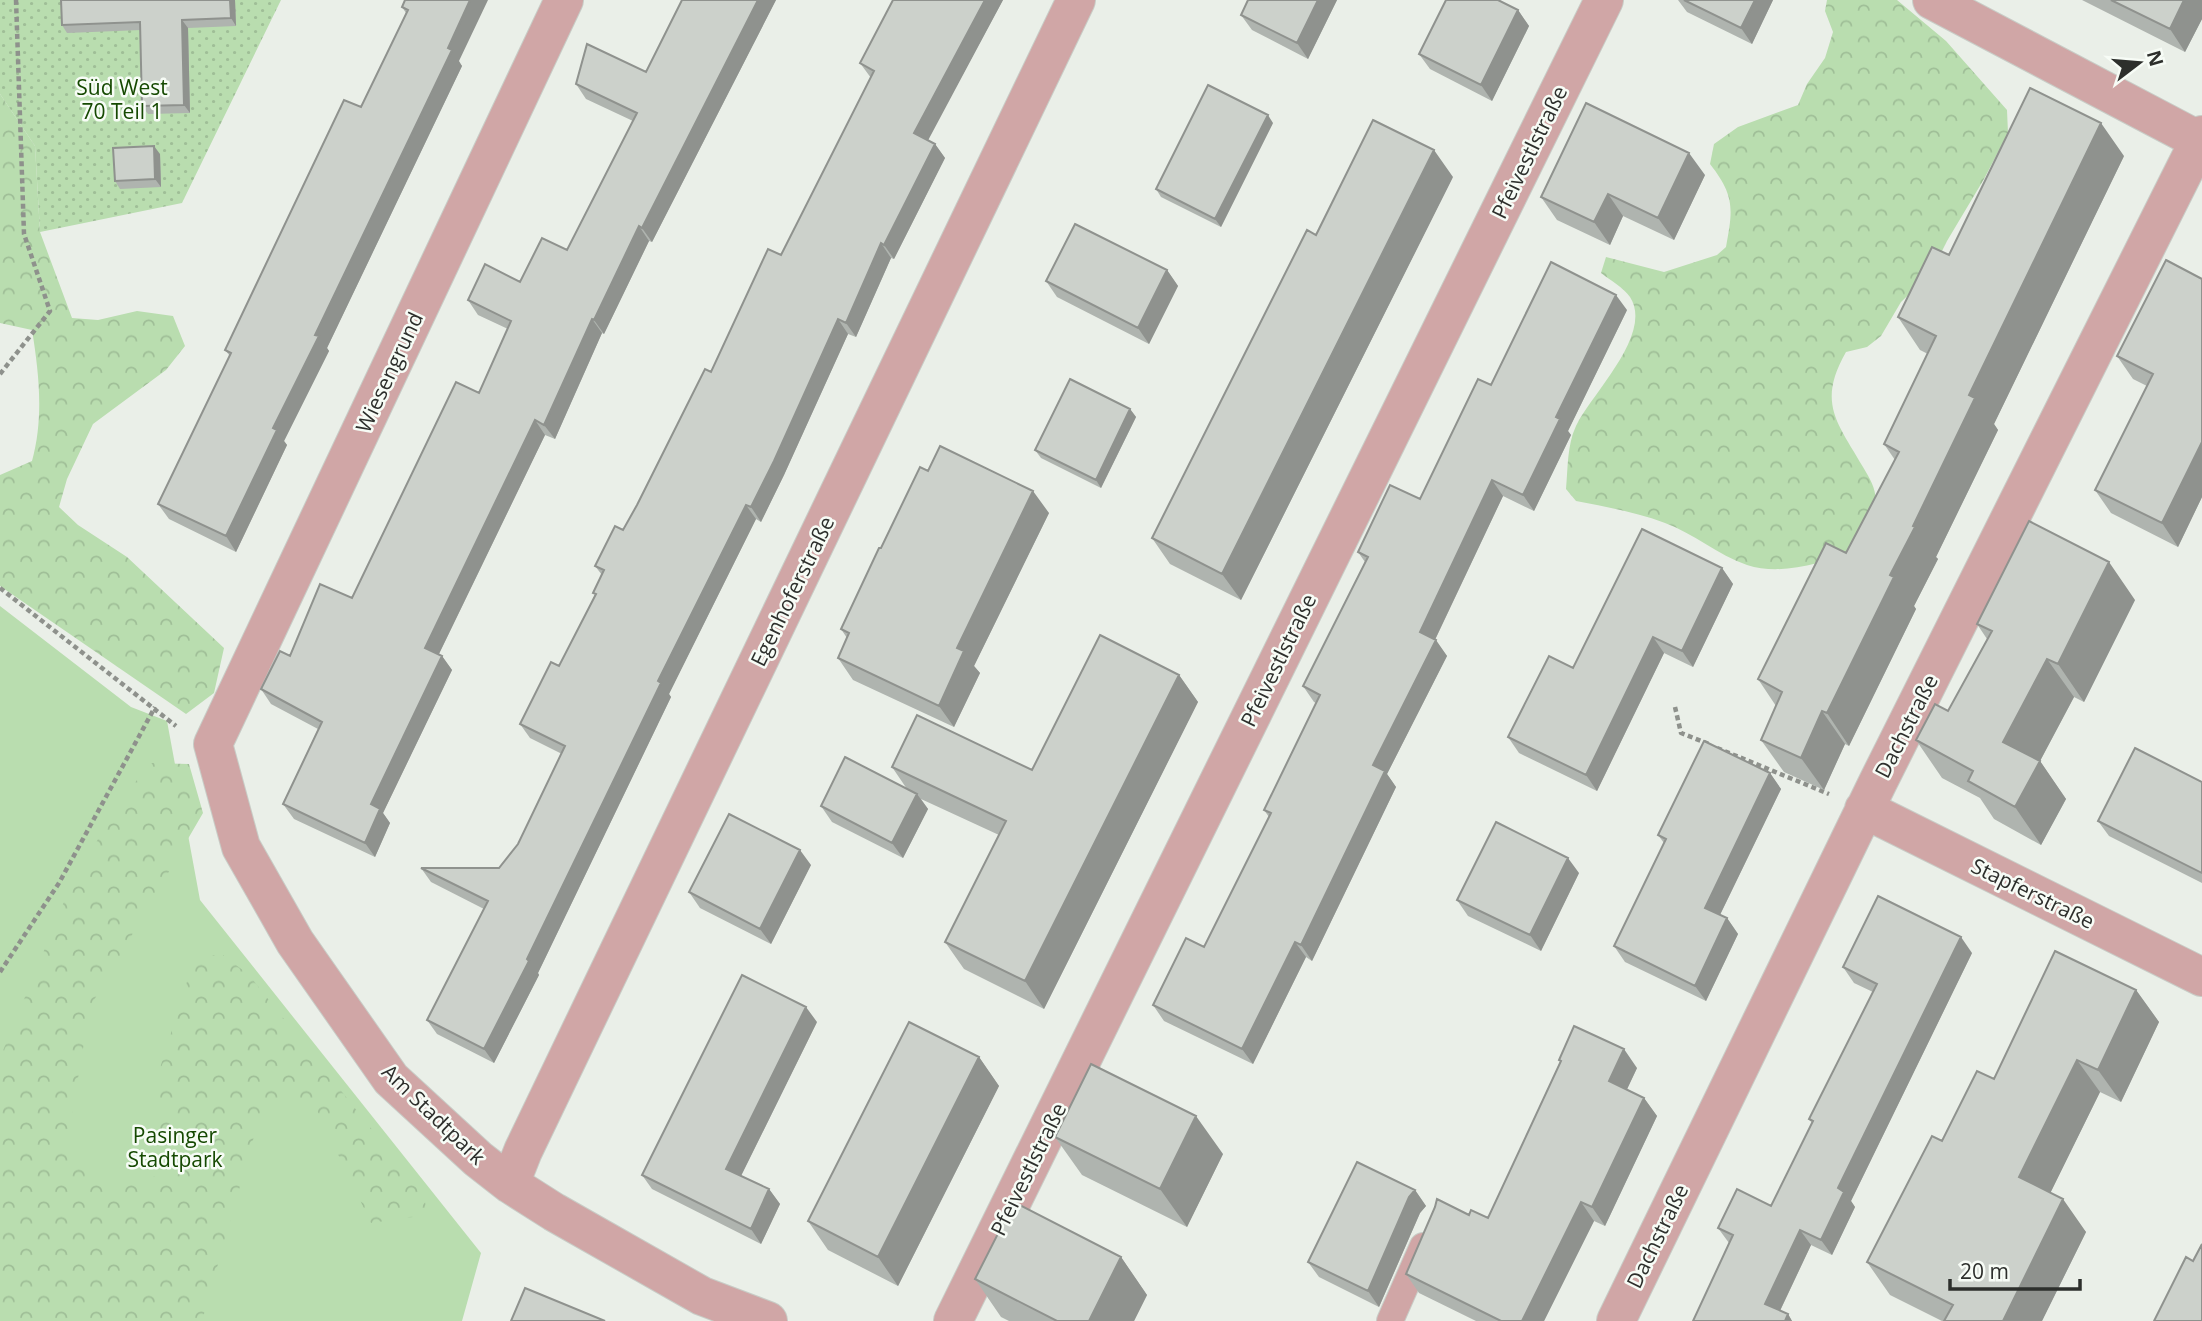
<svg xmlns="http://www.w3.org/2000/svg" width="2202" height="1321" viewBox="0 0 2202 1321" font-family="'Open Sans',sans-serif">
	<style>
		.green { fill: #b9ddaf }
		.forest { fill: url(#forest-crowns) }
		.garden { fill: url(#garden-dots) }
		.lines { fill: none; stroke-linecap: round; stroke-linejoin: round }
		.service-casing { stroke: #c8ccc6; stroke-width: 28 }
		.minor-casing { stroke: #c8ccc6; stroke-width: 40 }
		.path { stroke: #8e918c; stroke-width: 4.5; stroke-dasharray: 5 3.5; stroke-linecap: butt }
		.service { stroke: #d0a6a6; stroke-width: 26 }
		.minor { stroke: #d0a6a6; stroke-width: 38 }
		.wall { fill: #afb4af }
		.shaded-wall { fill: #8f928e }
		.building { fill: #ccd1cb; stroke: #8f928e; stroke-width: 2 }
		.labels { text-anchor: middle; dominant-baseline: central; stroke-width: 5; stroke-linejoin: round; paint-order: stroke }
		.park-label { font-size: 21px; fill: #154901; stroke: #f7fcf6 }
		.street-label { font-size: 21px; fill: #2d2f2c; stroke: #f7fcf6 }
	</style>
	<defs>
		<pattern id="forest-crowns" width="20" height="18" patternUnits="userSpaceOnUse" patternTransform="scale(1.75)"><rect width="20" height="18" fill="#b9ddaf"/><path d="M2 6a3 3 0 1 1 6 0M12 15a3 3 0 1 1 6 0" fill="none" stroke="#9fbe97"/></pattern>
		<pattern id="garden-dots" width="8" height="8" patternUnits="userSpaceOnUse" patternTransform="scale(1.75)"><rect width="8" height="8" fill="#b9ddaf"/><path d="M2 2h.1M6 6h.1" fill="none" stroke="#9fbe97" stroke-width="1.8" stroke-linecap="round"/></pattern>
	</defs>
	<rect width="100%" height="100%" fill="#eaefe8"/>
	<path class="green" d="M0 606 131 707 167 721 200 900 481 1253 462 1321H0Z"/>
	<path class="forest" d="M1827 0H1897L1946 41 2007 110 2008 133 1984 179 1947 241 1931 273 1901 302 1881 336 1867 347 1846 352C1817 403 1837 422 1863 467 1871 481 1878 491 1875 508 1872 522 1859 539 1853 552 1821 563 1781 576 1747 565 1718 555 1693 533 1665 523 1636 512 1606 507 1576 501L1566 489C1568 468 1567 445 1576 426 1591 394 1654 334 1630 297 1624 288 1610 280 1601 273L1606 257 1664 272 1717 255 1726 247C1733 209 1735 196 1710 164L1714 144 1738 127 1798 105 1807 84 1825 58 1833 32 1825 11Z
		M0 94 35 146 40 232 72 318 98 320 137 311 173 316 185 346 166 370 93 424 67 479 59 507 78 525 127 557 224 648 214 693 186 714 0 586V475L32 461C44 418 39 373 32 330L0 323Z
		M151 763 189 764 203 813 90 1007 67 1144 105 1190 159 1175 156 1081 195 956 223 955 249 975 424 1195 427 1215 371 1223 311 1098 264 1101 202 1321H0V1058L68 892 119 802Z"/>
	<path class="garden" d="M0 0H281L182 203 40 232 35 146 0 94Z"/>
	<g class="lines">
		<defs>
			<path id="service" d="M1390 1321 1423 1246"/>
			<path id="minor" d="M564 0 213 744 241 847 295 942 391 1079 478 1159 510 1184 554 1212 702 1296 768 1321
				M1932 0 2202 142
				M1864 809 2202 977
				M510 1184 523 1151 1076 0
				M953 1321 1604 0
				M1616 1321 1878 782 2202 135"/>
		</defs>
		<use href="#service" class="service-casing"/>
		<use href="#minor" class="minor-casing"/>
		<path class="path" d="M0 374 50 311 24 234 16 0
			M0 588 176 726
			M1675 707 1681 733 1709 744
			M1717 748 1829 794
			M0 972 59 883 155 707"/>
		<use href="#service" class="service"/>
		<use href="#minor" class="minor"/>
	</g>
	<path class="wall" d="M235 0 236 26 188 28 190 113 148 114 142 106 141 30 67 33 62 25Z
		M405 0 462 66 327 348 329 351 284 441 287 445 236 552 169 519 158 504 230 356 225 350 361 107 406 13 402 7Z
		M682 0H776L652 242 649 241 604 334 602 333 555 439 545 435 439 654 442 656 452 670 383 813 390 823 375 857 294 819 283 804 318 729 271 704 261 689 290 656 352 598 479 393 508 329 478 315 468 300 520 282 567 250 633 121 586 99 576 84 646 72Z
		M893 0H1003L927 140 935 144 945 158 894 259 891 258 856 337 848 334 784 475 761 522 756 519 669 694 671 697 538 973 539 975 494 1063 437 1034 427 1020 484 909 431 882 421 868H499L518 844 562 754 530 738 520 724 559 666 595 595 593 593 602 575 595 566 623 530 711 372 781 255 871 78 860 63Z
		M1248 0H1337L1308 59 1252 30 1241 15Z
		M1678 0H1773L1752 44 1687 12Z
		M2082 0H2202V19L2185 52Z
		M1518 10 1529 26 1492 101 1430 69 1419 54Z
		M1273 123 1221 227 1161 197 1156 189Z
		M160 154 161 187 120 189 115 181Z
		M2124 156 1994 424 1998 430 1936 557 1938 559 1914 606 1916 609 1849 746 1845 744 1824 790 1784 772 1761 740 1776 706 1758 679 1846 553 1895 460 1884 444 1928 354 1920 350 1898 317 1949 255Z
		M1705 175 1674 240 1623 216 1610 245 1557 220 1541 197Z
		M1453 177 1241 600 1170 564 1152 538Z
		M1167 270 1178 286 1149 344 1057 297 1046 281Z
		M2202 279V497L2178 547 2111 513 2095 490 2147 386 2133 379 2117 356Z
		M1627 310 1568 431 1571 435 1534 511 1503 496 1435 640 1447 656 1387 774 1396 787 1312 961 1306 957 1253 1064 1164 1021 1153 1005 1204 947 1269 817 1264 810 1316 703 1314 702 1303 686 1365 562 1358 552 1420 499 1491 385Z
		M1130 409 1136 417 1101 488 1041 458 1035 450Z
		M928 471 1049 513 974 666 980 673 954 727 853 680 838 658 847 638 841 629 881 548Z
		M1722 568 1733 584 1693 667 1664 653 1597 791 1519 753 1508 737 1573 668Z
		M2135 600 2084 702 2074 697 2040 761 2066 799 2041 845 1994 819 1980 798 1942 778 1916 740 1948 711 1987 639 1977 624Z
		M1179 675 1198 702 1044 1009 964 969 945 942 999 835 921 799 928 809 903 858 832 822 821 806 907 789 892 767 1032 770Z
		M1770 773 1781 789 1720 915 1727 918 1738 934 1706 1001 1625 962 1614 946 1664 843 1658 835Z
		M2202 782V883L2109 836 2098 821Z
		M811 865 771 944 700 908 689 892Z
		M1579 873 1541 951 1468 916 1457 900Z
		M1972 953 1851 1201 1855 1207 1832 1255 1811 1245 1780 1311 1788 1314 1792 1321H1693L1729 1243 1718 1228 1771 1206 1812 1123 1809 1119 1873 992 1854 983 1843 967Z
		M2136 990 2159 1022 2121 1102 2100 1092 2050 1193 2086 1232 2042 1321H1942L1890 1295 1867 1262 1942 1141 1994 1079Z
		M817 1022 741 1176 769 1189 780 1204 761 1244 652 1189 642 1175Z
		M979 1057 999 1086 898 1286 828 1250 808 1221Z
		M1559 1060 1637 1068 1627 1089 1644 1098 1657 1116 1605 1226 1594 1221 1544 1321H1476L1419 1293 1406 1274 1469 1215 1488 1218 1560 1062Z
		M1055 1137 1223 1154 1187 1227 1082 1175Z
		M1415 1190 1426 1206 1420 1213 1379 1307 1319 1277 1308 1262Z
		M1121 1257 1147 1295 1134 1321H1009L1001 1317 975 1279Z"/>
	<path class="shaded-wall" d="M230 0H235L236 26 231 18Z
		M470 0H488L459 61 462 66 327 348 329 351 284 441 287 445 236 552 226 536 315 335Z
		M758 0H776L652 242 642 228Z
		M985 0H1003L924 148 914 133Z
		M1318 0H1337L1308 59 1297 43Z
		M1755 0H1773L1752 44 1741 28Z
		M2184 0H2202V19L2185 52 2170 29Z
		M1518 10 1529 26 1492 101 1481 85Z
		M182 20 188 28 190 113 184 105Z
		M1268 115 1273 123 1221 227 1215 219Z
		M2101 123 2124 156 1994 424 1998 430 1936 557 1938 559 1914 606 1916 609 1849 746 1827 713 1913 526 1969 395Z
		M935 144 945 158 894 259 884 245Z
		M154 146 160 154 161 187 155 179Z
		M1434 150 1453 177 1241 600 1222 574Z
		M1689 153 1705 175 1674 240 1658 218Z
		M1608 194 1623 216 1610 245 1594 222Z
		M639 226 649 241 604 334 594 320Z
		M881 243 891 258 856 337 846 323Z
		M1167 270 1178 286 1149 344 1138 328Z
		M1616 295 1627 310 1568 431 1571 435 1534 511 1523 495 1556 417Z
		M592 319 602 333 555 439 544 425Z
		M838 319 848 334 784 475 761 522 751 507Z
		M1130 409 1136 417 1101 488 1096 480Z
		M535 420 545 435 435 662 425 648Z
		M2202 442V497L2178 547 2162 523Z
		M1492 480 1503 496 1431 648 1420 632Z
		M1033 491 1049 513 974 666 980 673 954 727 939 706 957 648Z
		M746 505 756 519 669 694 671 697 538 973 539 975 494 1063 484 1049 658 681Z
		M2109 562 2135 600 2084 702 2058 664Z
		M1722 568 1733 584 1693 667 1682 651Z
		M1653 637 1664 653 1597 791 1586 775Z
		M1436 640 1447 656 1387 774 1396 787 1312 961 1301 945 1373 765Z
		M442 656 452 670 383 813 390 823 375 857 365 843 371 804Z
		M2047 659 2074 697 2040 761 2066 799 2041 845 2015 807 2003 742Z
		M1179 675 1198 702 1044 1009 1025 981Z
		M1822 711 1845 744 1824 790 1801 758Z
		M1770 773 1781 789 1716 923 1705 908Z
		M917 794 928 809 903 858 892 843Z
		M800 850 811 865 771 944 760 929Z
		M1568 858 1579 873 1541 951 1530 935Z
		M1727 918 1738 934 1706 1001 1695 986Z
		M1961 937 1972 953 1851 1201 1855 1207 1832 1255 1821 1240 1838 1188Z
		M1295 942 1306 957 1253 1064 1242 1049Z
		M2136 990 2159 1022 2121 1102 2098 1070Z
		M806 1007 817 1022 737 1184 726 1169Z
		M1624 1049 1637 1068 1622 1100 1609 1081Z
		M979 1057 999 1086 898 1286 878 1257Z
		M2077 1060 2100 1092 2042 1210 2019 1177Z
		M1644 1098 1657 1116 1605 1226 1592 1207Z
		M1196 1116 1223 1154 1187 1227 1160 1189Z
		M769 1189 780 1204 761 1244 751 1229Z
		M1415 1190 1426 1206 1420 1213 1379 1307 1368 1291 1409 1197Z
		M2063 1199 2086 1232 2042 1321H2003Z
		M1581 1202 1594 1221 1544 1321H1522Z
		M1800 1230 1811 1245 1776 1319 1765 1304Z
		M1121 1257 1147 1295 1134 1321H1089Z
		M1788 1314 1792 1321H1785Z"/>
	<path class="building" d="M61 0H230L231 18 182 20 184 105 142 106 140 22 62 25Z
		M405 0H470L448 48 452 50 315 335 319 336 273 428 277 430 226 536 158 504 231 353 225 350 344 100 361 107 408 10 402 7Z
		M682 0H758L642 228 639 226 594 320 592 319 544 425 535 420 425 648 442 656 371 804 380 809 365 843 283 804 322 722 261 689 280 651 290 656 320 584 352 598 456 382 479 393 511 321 468 300 485 264 520 282 542 238 567 250 637 113 576 84 587 44 646 72Z
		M893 0H985L914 133 935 144 884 245 881 243 846 323 838 319 774 461 751 507 746 505 658 681 661 683 527 959 529 961 484 1049 427 1020 488 901 421 868H499L518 844 565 746 520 724 551 662 559 666 596 594 593 593 604 570 595 566 615 526 623 530 637 505 705 369 711 372 768 249 781 255 874 71 860 63Z
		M1248 0H1318L1297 43 1241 15Z
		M1446 0H1498L1518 10 1481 85 1419 54Z
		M1684 0H1755L1741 28Z
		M2111 0H2184L2170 29Z
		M1208 85 1268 115 1215 219 1156 189Z
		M2030 88 2101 123 1969 395 1975 398 1913 526 1915 527 1890 575 1894 577 1827 713 1822 711 1801 758 1761 740 1782 692 1758 679 1826 543 1846 553 1899 452 1884 444 1936 336 1898 317 1932 247 1949 255Z
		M1586 103 1689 153 1658 218 1608 194 1594 222 1541 197Z
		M1373 120 1434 150 1222 574 1152 538 1307 230 1316 235Z
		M154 146 155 179 115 181 113 148Z
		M1075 224 1167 270 1138 328 1046 281Z
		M2166 260 2202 279V442L2162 523 2095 490 2153 374 2117 356Z
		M1551 262 1616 295 1556 417 1560 419 1523 495 1492 480 1420 632 1436 640 1373 765 1385 771 1301 945 1295 942 1242 1049 1153 1005 1186 938 1204 947 1271 813 1264 810 1320 695 1303 686 1368 557 1358 552 1390 485 1420 499 1478 379 1491 385Z
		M1070 379 1130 409 1096 480 1035 450Z
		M940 446 1033 491 957 648 964 651 939 706 838 658 849 633 841 629 879 548H881L920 467 928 471Z
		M2029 521 2109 562 2058 664 2047 659 2003 742 2040 761 2015 807 1968 781 1973 771 1916 740 1935 704 1948 711 1992 631 1977 624Z
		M1642 529 1722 568 1682 651 1653 637 1586 775 1508 737 1549 656 1573 668Z
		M1100 635 1179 675 1025 981 945 942 1006 821 892 767 917 715 1032 770Z
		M1704 741 1770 773 1705 908 1727 918 1695 986 1614 946 1666 839 1658 835Z
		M2135 748 2202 782V873L2098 821Z
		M845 757 917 794 892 843 821 806Z
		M729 814 800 850 760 929 689 892Z
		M1496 822 1568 858 1530 935 1457 900Z
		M1878 896 1961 937 1838 1188 1844 1192 1821 1240 1800 1230 1765 1304 1788 1314 1785 1321H1693L1733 1235 1718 1228 1737 1189 1771 1206 1813 1121 1809 1119 1877 984 1843 967Z
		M2055 951 2136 990 2098 1070 2077 1060 2019 1177 2063 1199 2003 1321H1944L1953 1305 1867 1262 1932 1136 1942 1141 1977 1071 1994 1079Z
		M742 975 806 1007 726 1169 769 1189 751 1229 642 1175Z
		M909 1022 979 1057 878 1257 808 1221Z
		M1574 1026 1624 1049 1609 1081 1644 1098 1592 1207 1581 1202 1522 1321H1501L1406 1274 1435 1207 1437 1199 1469 1215 1471 1210 1488 1218 1561 1061 1559 1060Z
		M1091 1064 1196 1116 1160 1189 1055 1137Z
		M1357 1162 1415 1190 1409 1197 1368 1291 1308 1262Z
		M1014 1202 1121 1257 1089 1321H1057L975 1279Z
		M2202 1244V1321H2154L2186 1257 2193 1261Z
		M525 1288 605 1321H511Z"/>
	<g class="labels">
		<g class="park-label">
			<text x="122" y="87">Süd West<tspan x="122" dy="24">70 Teil 1</tspan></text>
			<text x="175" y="1135">Pasinger<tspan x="175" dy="24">Stadtpark</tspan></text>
		</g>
		<g class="street-label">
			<text transform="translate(1529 152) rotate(-64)">Pfeivestlstraße</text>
			<text transform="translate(389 372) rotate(-65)">Wiesengrund</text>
			<text transform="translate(792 591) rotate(-64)">Egenhoferstraße</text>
			<text transform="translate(1278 660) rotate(-64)">Pfeivestlstraße</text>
			<text transform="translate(1906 726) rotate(-63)">Dachstraße</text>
			<text transform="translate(2033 893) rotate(26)">Stapferstraße</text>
			<text transform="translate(434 1114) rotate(44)">Am Stadtpark</text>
			<text transform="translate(1028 1169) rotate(-64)">Pfeivestlstraße</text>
			<text transform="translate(1657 1236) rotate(-64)">Dachstraße</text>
		</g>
	</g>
	<g transform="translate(2139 63) rotate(74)" stroke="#f7fcf6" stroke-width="5" paint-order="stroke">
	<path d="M0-5L12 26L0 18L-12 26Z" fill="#2d2f2c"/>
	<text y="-10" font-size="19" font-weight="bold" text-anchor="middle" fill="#2d2f2c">N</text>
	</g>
	<path d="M1950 1279v10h130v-10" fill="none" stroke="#2d2f2c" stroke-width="3.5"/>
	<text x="1960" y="1279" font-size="21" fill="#2d2f2c" stroke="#f7fcf6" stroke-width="5" paint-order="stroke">20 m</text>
</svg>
